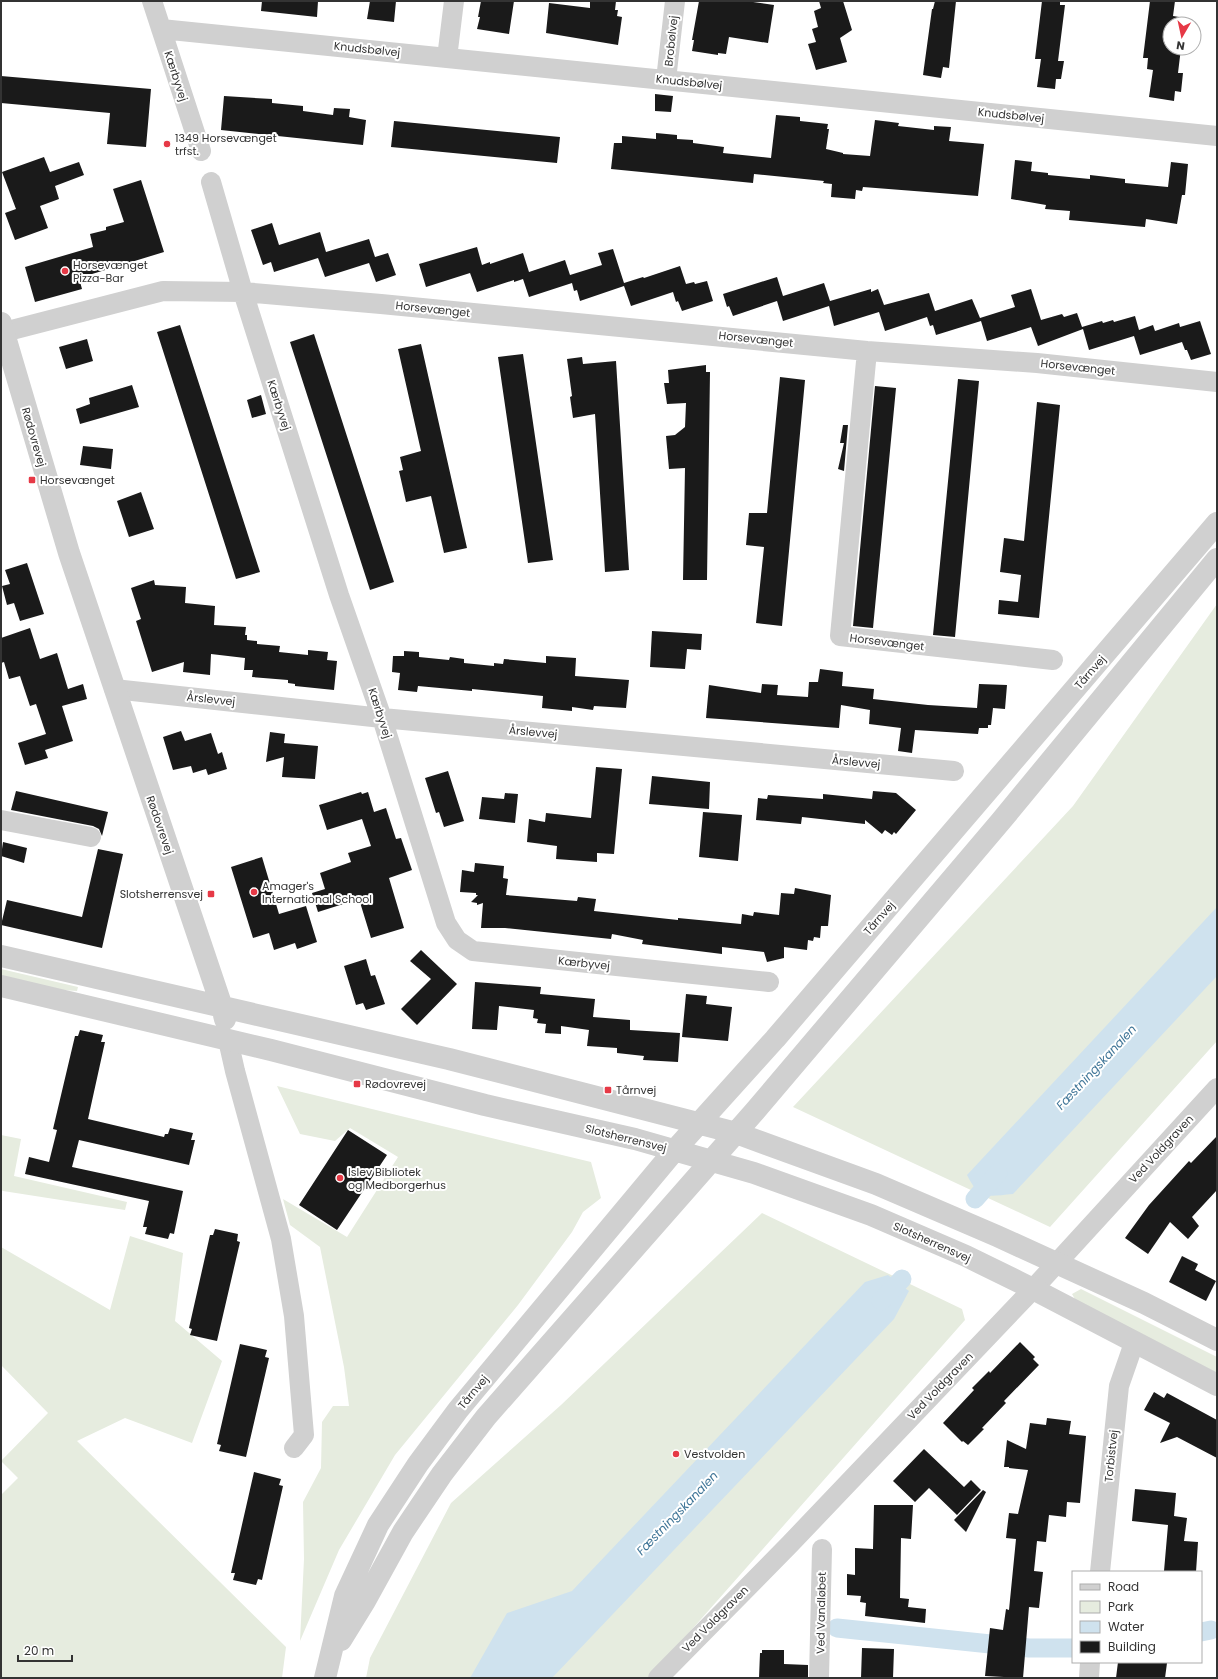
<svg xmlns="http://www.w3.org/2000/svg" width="1218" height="1679" viewBox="0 0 1218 1679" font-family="Poppins,sans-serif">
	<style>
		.green { fill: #e6ecdf }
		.water { fill: #cfe2ee }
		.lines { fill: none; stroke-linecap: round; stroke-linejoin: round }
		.canal { stroke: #cfe2ee; stroke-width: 19 }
		.building { fill: #1a1a1a }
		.minor { stroke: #d0d0d0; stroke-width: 20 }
		.tertiary { stroke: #d0d0d0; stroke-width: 22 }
		.poi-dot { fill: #e63946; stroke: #fff; stroke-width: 1.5 }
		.labels { text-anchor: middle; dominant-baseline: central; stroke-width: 4; stroke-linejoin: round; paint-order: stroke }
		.street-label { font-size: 11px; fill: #333; stroke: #fff }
		.poi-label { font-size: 11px; fill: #333; stroke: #fff; text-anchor: start }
		.water-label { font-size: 12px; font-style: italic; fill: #3f7597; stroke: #fff }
	</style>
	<rect width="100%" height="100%" fill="#fff"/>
	<path class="green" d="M1217 604V1041L1050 1227 793 1107 1073 806Z
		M1 969 78 987 77 991 49 989 1 979Z
		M277 1086 591 1162 601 1198 583 1212 572 1232 518 1305 395 1455 339 1550 300 1641 304 1559 303 1502 321 1468 322 1422 333 1406H349L344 1367 320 1247 290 1225 283 1199 347 1237 398 1157 350 1128 335 1141 300 1134Z
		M1 1135 21 1139 14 1176 127 1202 125 1210 3 1191 1 1190Z
		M762 1213 962 1309 965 1320 649 1678H366L370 1658 451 1503 561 1405Z
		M130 1236 183 1253 175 1321 222 1361 192 1443 125 1418 77 1441 286 1647 282 1678H1V1495L18 1478 1 1461 48 1413 1 1365V1247L110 1310Z
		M1081 1289 1217 1357V1373L1076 1301 1072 1294Z"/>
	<path class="water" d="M1217 907V976L1013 1194C988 1196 980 1201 967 1175Z
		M888 1275 909 1291 894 1319 552 1678H470L507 1613 572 1591 865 1282Z"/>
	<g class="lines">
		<path class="canal" d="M975 1199 998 1173
			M881 1301 902 1279
			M837 1628 1029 1648H1072
			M1201 1632 1211 1630"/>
	</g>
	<path class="building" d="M262 1H318L317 17 261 11Z
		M370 1H396L394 22 367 19Z
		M481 1H514L509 34 477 29 480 17H478Z
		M590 1H616L615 10H618L617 16 622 17 618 45 546 33 549 3 590 8Z
		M699 1H746L774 5 768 43 729 37 726 54 718 53V55L692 51 694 40H692Z
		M819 1H843L852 30 840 38 847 62 816 70 808 44 816 42 812 29 818 27 814 11 821 8Z
		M935 1H956L949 68 943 67 941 78 923 75 932 9H933Z
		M1042 1H1060V5H1065L1058 61H1064L1061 79H1056L1055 89 1037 87 1041 59H1035Z
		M1150 1H1175L1173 16 1179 17 1178 24H1170V48H1181L1178 73H1183L1181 92 1175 91 1174 101 1149 97 1153 70 1147 69 1148 58H1143Z
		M1 76 151 89 146 147 107 144 110 113 1 103Z
		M655 94 673 96 671 112 655 111Z
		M224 96 272 99V103L303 106V111L333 115 334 108 350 109 349 117 366 120 363 145 221 130Z
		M776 115 800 117V121L828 124 827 129H829L826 149 843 153V154L870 156 875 120 899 123 898 126 934 130V126L951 127 949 141 984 144 978 196 863 187 862 191 856 190 855 199 831 197 832 184 823 183 824 181 754 174 753 183 611 169 614 143H622V136L656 139V133L677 135V139L693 140V143L724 147 723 153 771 158Z
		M394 121 560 137 557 163 391 147Z
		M44 157 50 172 79 162 84 175 55 186 59 199 40 206 48 228 15 240 5 213 16 209 2 172Z
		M1015 160 1032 162 1031 171 1048 173V175L1090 179V175L1125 179V183L1168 187 1171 162 1188 164 1185 195H1182L1177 224 1146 219 1145 227 1069 220 1070 211 1045 209 1046 205 1011 199Z
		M141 180 164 252 79 278 82 289 35 302 25 267 93 247 90 234 106 230V227L124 222 113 189Z
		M272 223 279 245 320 232 326 252 369 239 375 257 388 253 396 275 376 282 369 263 325 277 318 258 274 272 271 262 263 265 251 230Z
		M477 247 482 265 490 262V264L523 253 529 272 565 260 570 275 602 265 598 253 613 249 624 283 643 277 644 278 680 266 686 284 694 282 695 284 707 281 713 301 682 311 678 301 676 302 673 292 631 306 624 286 580 301 577 290 574 291 572 283 529 297 523 279 514 282V280L477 292 470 273 426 287 419 264Z
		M777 277 783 296 824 283 830 301 871 289V292L878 289 884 305 929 293 935 311 972 299 980 318 1015 307 1011 295 1031 289 1041 320 1062 314 1064 317 1077 313 1082 327 1102 321 1103 323 1113 320 1114 322 1135 316 1139 330 1153 325 1155 331 1179 323 1180 327 1200 321 1211 354 1191 360 1187 350H1185L1182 342 1140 355 1134 336 1089 350 1083 329 1038 346 1031 327 987 341 981 321 936 335 933 325 930 326 927 317 885 331 879 312 834 326 829 306 783 321 777 301 733 316 729 306 727 307 723 294Z
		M180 325 260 572 236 579 157 332Z
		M314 334 394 582 370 590 290 342Z
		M87 339 93 361 66 369 59 347Z
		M421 344 467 548 444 553 431 496 406 502 399 471 403 470 400 457 421 451 398 349Z
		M523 354 553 560 528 563 498 357Z
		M582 357 583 364 616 361 629 570 605 572 595 414 573 418 570 397 572 396 567 359Z
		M706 365V372H710L707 580H683L685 468 669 469 666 436 675 435 685 427 686 403 667 404 664 383H669L668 370Z
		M780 377 805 380 782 626 756 623 764 547 746 545 749 513H767Z
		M958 379 979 381 955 637 933 635Z
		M132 385 139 407 80 424 76 409 90 404 89 398Z
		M875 386 896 388 873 628 853 626Z
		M261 395 266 414 252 418 247 400Z
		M1037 402 1060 405 1039 618 998 614 999 600 1018 602 1021 575 1000 572 1004 538 1024 541Z
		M843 425H848L844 471 838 469 844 443H840Z
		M83 446 113 449 111 469 80 465Z
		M141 492 154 529 129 537 117 501Z
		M27 563 44 614 20 621 14 603 7 605 2 586 10 584 5 570Z
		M154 580 155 585 186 587 185 603 215 606 214 625 246 627 245 635H247V640L257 641V644L280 646 279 652 308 655V650L328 652 327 660 337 661 334 690 295 686V684L288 683V680L252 677 253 670H244L245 658 211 654 210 675 183 672 184 662 152 672 136 621 141 619 131 588Z
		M30 628 40 659 57 653 68 689 83 684 87 699 62 706 73 741 45 750 48 758 25 765 18 743 46 734 36 704 30 706 20 676 9 679 4 662 1 663V638Z
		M652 631 702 634 701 650 687 649 685 669 650 667Z
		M404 651 419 652V657L449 660 450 657 464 659V663L494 666V663L503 664 504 659 546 663V656L576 658 575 676 629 680 626 708 594 706 593 710 572 707V711L542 708 543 696 472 689V691L418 686 417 692 398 690 400 673 392 672 393 656H404Z
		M820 669 843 672 842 686 874 689 873 699 928 705 977 708 979 684 1007 685 1005 709 993 708 991 725H988V728H979L978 734 915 730 912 753 898 751 901 728 869 724 870 710 841 705 839 728 706 718 709 685 761 693 762 684 778 685 777 695 808 697 809 682H818Z
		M181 731 185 741 211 733 218 754 222 752 227 769 208 775 206 769 193 773 191 766 173 770 163 737Z
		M270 732 285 734 284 743 318 746 315 779 282 777 284 757 266 762Z
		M596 767 622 769 614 854 597 853V862L556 859 557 846 527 842 529 819 545 822 546 813 591 818Z
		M448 771 464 821 444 827 439 812 436 813 425 778Z
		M652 776 710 782 709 809 649 804Z
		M16 791 108 812 102 836 99 829 93 826 11 810Z
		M873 791 896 793 916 810 896 834 894 832 892 835 885 830 882 834 865 820V824L802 817 801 824 756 820 758 798 767 799 768 795 823 799V794L872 799Z
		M361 792 362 794 368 792 374 812 386 808 396 839 401 838 412 870 389 878 404 928 371 938 359 899 318 912 312 893 325 889 320 873 351 862 348 853 371 846 362 819 327 830 319 805Z
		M505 793 518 794 515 823 479 819 482 797 504 799Z
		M703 812 742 815 738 861 699 857Z
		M3 842 27 848 24 863 1 856Z
		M98 849 123 854 102 948 1 925 7 900 82 917Z
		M262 857 279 914 306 906 317 942 297 949 295 943 274 950 269 933 253 938 231 867Z
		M475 863 504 866 503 878 508 879 506 895 577 901 578 897 596 899 594 911 678 920V918L741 924 742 914 753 916 754 912 779 915 781 893 794 894 795 888 831 895 828 926H821L820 938 814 937 813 941 808 940 807 950 784 947V958L767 962 764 952 722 947V954L642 944 643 940 612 934 611 939 505 928H481L483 903 477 905V903L471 902 478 895H476V893L460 892 462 870 474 872Z
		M421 950 457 984 417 1025 401 1009 431 979 410 961Z
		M366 959 371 976 375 975 385 1004 366 1010 363 1003 356 1005 344 966Z
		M475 982 541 987 540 994 595 999 593 1017 630 1020V1030L680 1033 678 1062 643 1060 644 1056 617 1053V1048L587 1046 589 1030 561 1026V1034L545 1033 546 1024 537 1023 538 1019 533 1018 534 1010 499 1006 497 1030 472 1029Z
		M686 994 707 996 706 1004 732 1007 728 1041 682 1037Z
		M80 1030 103 1035 101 1042H105L88 1119 164 1137 165 1134H168L170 1128 193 1133 191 1140H195L189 1165 79 1140 72 1167 183 1191 174 1234 170 1233 168 1239 145 1234 147 1227H143L149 1201 25 1174 29 1157 49 1162 57 1130 53 1129 75 1036H78Z
		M348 1130 387 1155 337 1230 299 1205Z
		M1217 1136V1190L1192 1217 1199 1226 1188 1239 1170 1222 1148 1254 1125 1238 1149 1205 1189 1161 1191 1163Z
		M215 1229 238 1234 237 1241 240 1242 217 1341 190 1335 192 1329 189 1328 210 1235H213Z
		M1182 1256 1198 1264 1195 1270 1216 1281 1206 1301 1169 1282Z
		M1020 1342 1035 1357 1033 1359 1039 1365 1004 1401 1006 1403 982 1428 984 1429 968 1445 963 1441 962 1442 943 1423 974 1390 972 1388 989 1371 990 1373Z
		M240 1344 267 1350 265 1357 269 1358 246 1457 219 1451 221 1445 217 1444Z
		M1154 1392 1164 1398 1167 1393 1217 1420V1458L1177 1437 1160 1443 1170 1423 1144 1410Z
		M1047 1418 1071 1421 1069 1434 1086 1436 1080 1503 1067 1502 1066 1517 1049 1515 1046 1542 1037 1541 1034 1571 1043 1572 1039 1608 1029 1607 1023 1678 985 1676 990 1628 1003 1630 1006 1609 1009 1610 1016 1539 1006 1538 1009 1513 1018 1514 1028 1470 1009 1468V1467H1004L1007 1440 1026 1449 1030 1423 1046 1425Z
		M924 1449 964 1487 971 1480 981 1490 957 1515 929 1488 915 1502 893 1481Z
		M254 1472 281 1479 279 1485 283 1486 262 1580 258 1579 256 1585 233 1580 235 1573H231Z
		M1135 1489 1176 1493 1174 1516 1187 1518 1184 1541 1198 1542 1196 1572 1164 1571 1168 1525 1132 1521Z
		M983 1490 986 1492 966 1532 954 1520Z
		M874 1505H913L911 1539 901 1538 900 1598 909 1599 908 1607 926 1609 925 1623 865 1616 866 1603 860 1602 861 1596 847 1595V1574L855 1575V1548L873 1549Z
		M862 1648 894 1649 893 1678H861Z
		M762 1650H784V1664L808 1665V1678H759L760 1653H762Z
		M1118 1662 1167 1663 1165 1678H1116Z"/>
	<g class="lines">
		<path class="minor" d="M152 1 201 151
			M161 29 1217 136
			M447 58 454 1
			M666 80 675 1
			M211 182 243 292 339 595 382 718 446 923 457 940 473 951 769 982
			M4 332 163 291 243 292 381 304 867 351 1037 363 1217 382
			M867 351 840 636 1053 660
			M114 689 382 718 954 771
			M1 820 91 837
			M228 1040 235 1071 281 1239 294 1316 304 1435 294 1448
			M1100 1572 1119 1386 1134 1343
			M658 1678 790 1544 1033 1289 1217 1088
			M819 1678 822 1549
			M1089 1678 1090 1662"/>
		<path class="tertiary" d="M1 323 69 553 222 1007 225 1019
			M1 956 449 1059 736 1133 876 1184 997 1236 1144 1303 1217 1340
			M1 986 271 1050 485 1105 635 1139 754 1173 871 1215 966 1256 1033 1289 1217 1385
			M341 1640 365 1601 403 1532 442 1474 486 1417 755 1111 1001 821 1217 559
			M325 1678 345 1596 378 1525 418 1464 458 1410 674 1151 775 1039 1217 523"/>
	</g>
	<g class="poi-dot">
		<circle cx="167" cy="144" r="4"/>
		<circle cx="65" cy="271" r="4"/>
		<rect x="28" y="476" width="8" height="8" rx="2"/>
		<circle cx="254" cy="892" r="4"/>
		<rect x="207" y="890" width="8" height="8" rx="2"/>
		<rect x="353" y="1080" width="8" height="8" rx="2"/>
		<rect x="604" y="1086" width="8" height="8" rx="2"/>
		<circle cx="340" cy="1178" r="4"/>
		<circle cx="676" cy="1454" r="4"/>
	</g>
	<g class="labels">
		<g class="street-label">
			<text transform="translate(671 41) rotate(-84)">Brobølvej</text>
			<text transform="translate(367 49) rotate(6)">Knudsbølvej</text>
			<text transform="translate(176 76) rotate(72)">Kærbyvej</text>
			<text transform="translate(689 82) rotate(6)">Knudsbølvej</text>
			<text transform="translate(1011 115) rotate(6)">Knudsbølvej</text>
			<text transform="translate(433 309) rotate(6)">Horsevænget</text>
			<text transform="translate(756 339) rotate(6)">Horsevænget</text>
			<text transform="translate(1078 367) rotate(6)">Horsevænget</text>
			<text transform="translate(279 405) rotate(72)">Kærbyvej</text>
			<text transform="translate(34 437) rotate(74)">Rødovrevej</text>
			<text transform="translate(887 642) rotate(7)">Horsevænget</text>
			<text transform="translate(1090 672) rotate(-49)">Tårnvej</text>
			<text transform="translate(211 699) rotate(6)">Årslevvej</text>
			<text transform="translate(380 713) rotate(72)">Kærbyvej</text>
			<text transform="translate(533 732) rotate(5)">Årslevvej</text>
			<text transform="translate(856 762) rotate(5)">Årslevvej</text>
			<text transform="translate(160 825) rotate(71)">Rødovrevej</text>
			<text transform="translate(879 918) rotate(-49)">Tårnvej</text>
			<text transform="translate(584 963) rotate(6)">Kærbyvej</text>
			<text transform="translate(626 1138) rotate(14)">Slotsherrensvej</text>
			<text transform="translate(1161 1149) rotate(-47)">Ved Voldgraven</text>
			<text transform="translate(932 1242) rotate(24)">Slotsherrensvej</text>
			<text transform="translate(940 1386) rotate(-46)">Ved Voldgraven</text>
			<text transform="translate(473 1392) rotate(-50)">Tårnvej</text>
			<text transform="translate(1111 1456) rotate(-84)">Torbistvej</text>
			<text transform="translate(821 1613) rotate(-89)">Ved Vandløbet</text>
			<text transform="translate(715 1619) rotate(-45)">Ved Voldgraven</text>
		</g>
		<g class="poi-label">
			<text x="175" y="138">1349 Horsevænget<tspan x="175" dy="13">trfst.</tspan></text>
			<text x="73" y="265">Horsevænget<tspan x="73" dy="13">Pizza-Bar</tspan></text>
			<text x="40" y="480">Horsevænget</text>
			<text x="262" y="886">Amager's<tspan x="262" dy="13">International School</tspan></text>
			<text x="203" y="894" text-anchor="end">Slotsherrensvej</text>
			<text x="365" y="1084">Rødovrevej</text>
			<text x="616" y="1090">Tårnvej</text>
			<text x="348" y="1172">Islev Bibliotek<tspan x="348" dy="13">og Medborgerhus</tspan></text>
			<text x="684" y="1454">Vestvolden</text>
		</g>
		<g class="water-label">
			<text transform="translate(1096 1067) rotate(-47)">Fæstningskanalen</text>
			<text transform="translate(677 1513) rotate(-46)">Fæstningskanalen</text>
		</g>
	</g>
	<rect width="1218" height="1679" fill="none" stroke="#333333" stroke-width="4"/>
	<rect x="1072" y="1571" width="130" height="92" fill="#ffffff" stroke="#adadad"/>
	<rect x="1080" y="1584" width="20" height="6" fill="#d0d0d0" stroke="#adadad"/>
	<text x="1108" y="1591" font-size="12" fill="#333333">Road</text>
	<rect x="1080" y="1601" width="20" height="12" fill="#e6ecdf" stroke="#adadad"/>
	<text x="1108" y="1611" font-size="12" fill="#333333">Park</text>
	<rect x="1080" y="1621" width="20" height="12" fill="#cfe2ee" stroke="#adadad"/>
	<text x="1108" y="1631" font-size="12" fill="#333333">Water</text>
	<rect x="1080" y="1641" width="20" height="12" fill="#1a1a1a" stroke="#adadad"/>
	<text x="1108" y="1651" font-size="12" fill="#333333">Building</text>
	<g transform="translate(1182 36) rotate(189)"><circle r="19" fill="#ffffff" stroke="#adadad"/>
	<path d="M0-3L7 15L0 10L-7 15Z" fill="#e63946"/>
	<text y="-6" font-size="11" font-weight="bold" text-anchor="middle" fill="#333333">N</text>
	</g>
	<path d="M18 1655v6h54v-6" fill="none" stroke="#333333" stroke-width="2"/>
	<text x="24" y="1655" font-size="12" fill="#333333" stroke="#ffffff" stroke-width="3" paint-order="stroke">20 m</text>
</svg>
